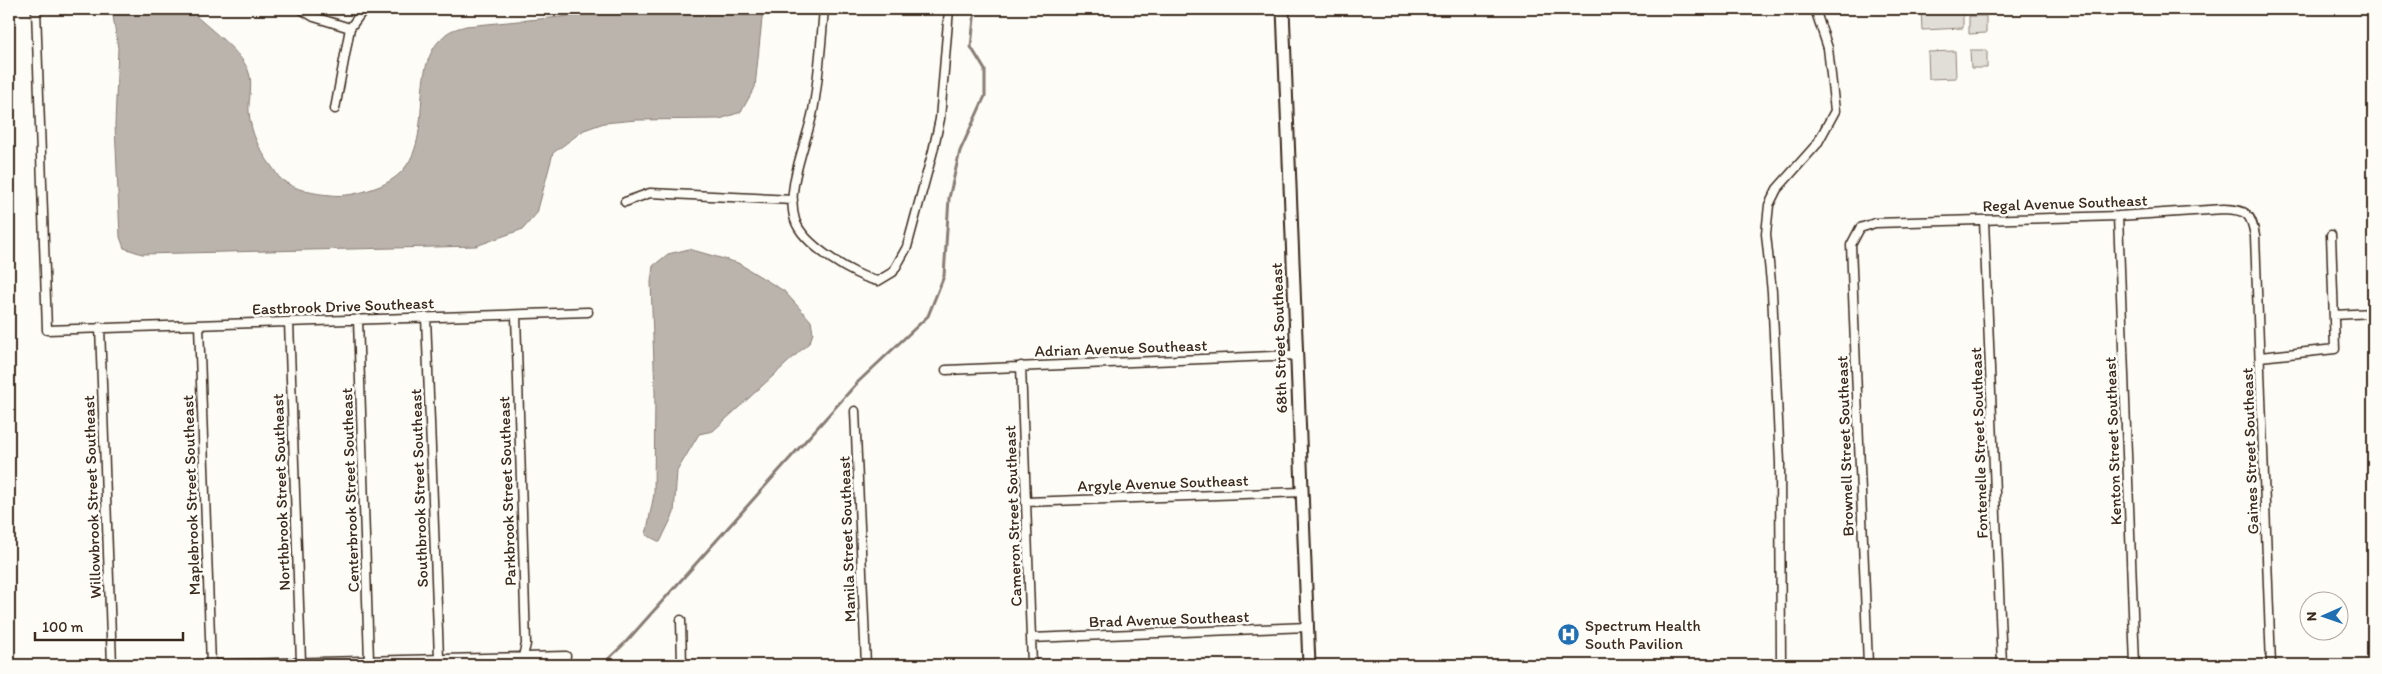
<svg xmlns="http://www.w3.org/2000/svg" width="2382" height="674" viewBox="0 0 2382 674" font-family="Itim,sans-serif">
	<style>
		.green { fill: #e1ded7; stroke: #8e847a }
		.water { fill: #bbb4ad; stroke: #887d74 }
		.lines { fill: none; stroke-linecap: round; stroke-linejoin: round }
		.stream { stroke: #887d74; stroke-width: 3 }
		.minor-casing { stroke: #3b2a1e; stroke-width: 11 }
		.secondary-casing { stroke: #3b2a1e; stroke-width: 15 }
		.minor { stroke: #fdfcf7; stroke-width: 8 }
		.secondary { stroke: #fdfcf7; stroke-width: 11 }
		.labels { text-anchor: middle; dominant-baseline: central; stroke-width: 5; stroke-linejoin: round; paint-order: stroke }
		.street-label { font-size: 16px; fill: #3b2a1e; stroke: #fdfcf7 }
		.poi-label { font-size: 16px; fill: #3b2a1e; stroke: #fdfcf7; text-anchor: start }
	</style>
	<rect width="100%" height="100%" fill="#fdfcf7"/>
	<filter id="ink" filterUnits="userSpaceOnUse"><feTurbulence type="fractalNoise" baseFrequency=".02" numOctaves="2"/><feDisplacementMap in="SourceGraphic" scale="10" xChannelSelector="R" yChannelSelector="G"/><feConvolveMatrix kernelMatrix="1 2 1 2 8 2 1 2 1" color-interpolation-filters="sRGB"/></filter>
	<g filter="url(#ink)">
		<path class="green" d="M1921 9H1963V28L1922 30Z
			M1969 16H1986V33L1969 34Z
			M1970 50H1987V68H1971Z
			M1955 51 1956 78 1929 79 1928 52Z"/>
		<path class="water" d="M112 9H193L196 16C210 29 241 52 248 70 254 84 248 98 249 112 251 134 259 149 272 167 275 170 277 176 281 179 294 190 315 194 331 195 344 197 360 193 372 189 451 164 398 74 445 35 450 30 459 28 466 26L602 13 621 9H763L755 87 741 112 720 119 636 120 604 123 584 130 553 153 537 213 523 229 476 246 142 254 124 248 120 237 115 125 118 48Z
			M689 249 738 263 784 291 811 321 813 333 810 342 713 431 699 434 677 471 674 513 660 542 646 535 654 494 655 393 651 282 653 266 668 254Z"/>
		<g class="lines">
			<path class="stream" d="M602 665 625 643 858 382 928 316 944 276 949 198 960 151 985 96V70L971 47 975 9"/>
			<defs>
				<path id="minor" d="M36 9 47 330 588 312
					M301 9 314 17 350 28
					M824 9C821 43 819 77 813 111 807 142 785 189 795 220 802 244 855 277 878 281L893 272 907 247 933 151 940 119 949 9
					M335 109 350 28 364 9
					M625 202 650 193 793 200
					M2118 216 2135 665
					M1984 220 2002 665
					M516 315 526 644 521 665
					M2334 315 2373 313
					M426 317 439 658
					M358 319 369 661
					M289 322 301 662
					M199 325 211 665
					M100 327 112 665
					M2260 357 2335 349 2331 235
					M1021 366 1032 665
					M946 370 1296 355
					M855 411 866 665
					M1026 502 1302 492
					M681 620 682 665
					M1031 638 1308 627
					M195 665 566 656
					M1781 665 1780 463 1772 292 1766 234 1769 205 1777 189 1817 144 1835 111 1828 48 1815 9
					M1868 665 1851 245 1860 228 1875 223 2118 216 2224 209C2247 210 2251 213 2255 236L2271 665"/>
				<path id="secondary" d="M1283 9 1309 665"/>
			</defs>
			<use href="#minor" class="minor-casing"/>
			<use href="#secondary" class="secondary-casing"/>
			<use href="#minor" class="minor"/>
			<use href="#secondary" class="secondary"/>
		</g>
	</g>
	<defs>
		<symbol id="hospital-disc" viewBox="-11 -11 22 22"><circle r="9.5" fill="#1f6fb2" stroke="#fdfcf7"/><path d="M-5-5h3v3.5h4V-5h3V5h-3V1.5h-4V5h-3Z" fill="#fff"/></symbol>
	</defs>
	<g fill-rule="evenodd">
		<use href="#hospital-disc" x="1556" y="622" width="25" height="25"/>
	</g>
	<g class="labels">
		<g class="street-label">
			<text transform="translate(2065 203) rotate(-2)">Regal Avenue Southeast</text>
			<text transform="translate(343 306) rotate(-2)">Eastbrook Drive Southeast</text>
			<text transform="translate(1279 338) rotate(-92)">68th Street Southeast</text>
			<text transform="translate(1121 348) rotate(-2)">Adrian Avenue Southeast</text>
			<text transform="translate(2113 441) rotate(-92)">Kenton Street Southeast</text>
			<text transform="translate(1979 443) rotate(-92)">Fontenelle Street Southeast</text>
			<text transform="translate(1845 446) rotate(-92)">Brownell Street Southeast</text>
			<text transform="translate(2250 451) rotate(-92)">Gaines Street Southeast</text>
			<text transform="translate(1163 483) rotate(-2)">Argyle Avenue Southeast</text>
			<text transform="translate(419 488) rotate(-92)">Southbrook Street Southeast</text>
			<text transform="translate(350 490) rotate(-92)">Centerbrook Street Southeast</text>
			<text transform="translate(507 491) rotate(-92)">Parkbrook Street Southeast</text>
			<text transform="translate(281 492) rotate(-92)">Northbrook Street Southeast</text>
			<text transform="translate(191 495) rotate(-92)">Maplebrook Street Southeast</text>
			<text transform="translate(92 497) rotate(-92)">Willowbrook Street Southeast</text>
			<text transform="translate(1013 516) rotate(-92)">Cameron Street Southeast</text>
			<text transform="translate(847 539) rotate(-92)">Manila Street Southeast</text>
			<text transform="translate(1169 619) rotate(-2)">Brad Avenue Southeast</text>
		</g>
		<g class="poi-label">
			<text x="1585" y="625">Spectrum Health<tspan x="1585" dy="18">South Pavilion</tspan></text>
		</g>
	</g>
	<rect width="2382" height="674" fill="none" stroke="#fdfcf7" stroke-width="30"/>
	<rect x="15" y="15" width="2352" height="644" fill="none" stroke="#3b2a1e" stroke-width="2" filter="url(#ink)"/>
	<g transform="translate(2324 616) rotate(268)"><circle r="24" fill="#fdfcf7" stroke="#afa8a0"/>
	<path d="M0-4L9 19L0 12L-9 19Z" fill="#1f6fb2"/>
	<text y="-8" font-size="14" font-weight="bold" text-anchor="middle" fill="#3b2a1e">N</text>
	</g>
	<path d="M35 632v8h148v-8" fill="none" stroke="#3b2a1e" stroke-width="2.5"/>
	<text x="42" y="632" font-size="15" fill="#3b2a1e" stroke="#fdfcf7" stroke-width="4" paint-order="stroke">100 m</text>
</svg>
